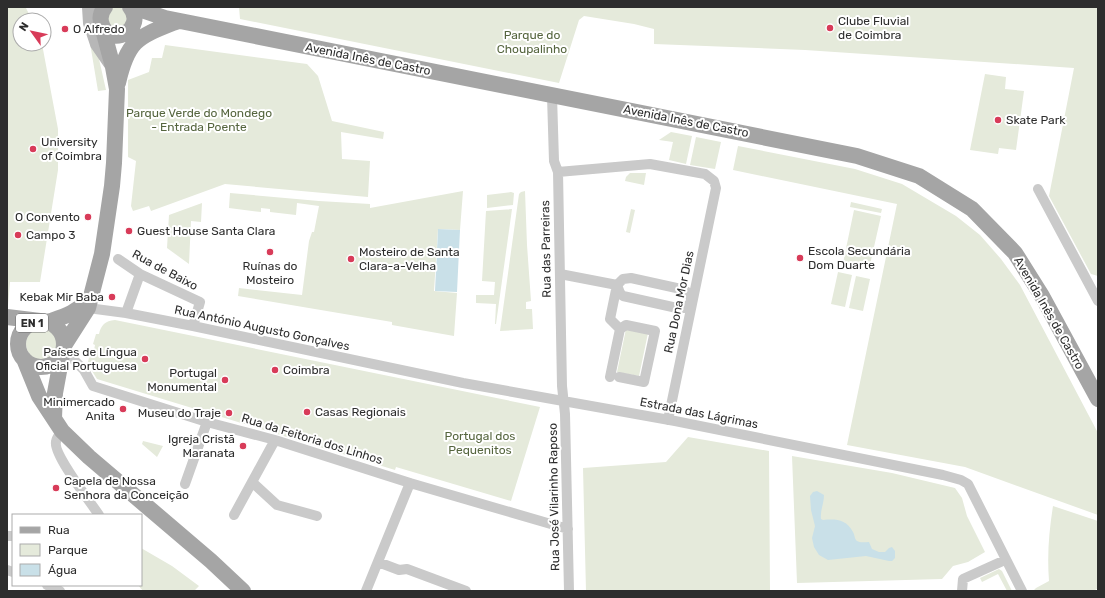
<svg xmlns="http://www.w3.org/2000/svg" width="1105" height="598" viewBox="0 0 1105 598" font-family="Rubik,sans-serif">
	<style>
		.green { fill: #e5eadb }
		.water { fill: #c9e0e8 }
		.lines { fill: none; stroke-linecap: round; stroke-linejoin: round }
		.minor { stroke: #cacaca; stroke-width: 10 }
		.secondary { stroke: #b7b7b7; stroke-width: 14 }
		.primary { stroke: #a5a5a5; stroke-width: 16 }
		.poi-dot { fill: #d83b59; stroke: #fff; stroke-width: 1.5 }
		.labels { text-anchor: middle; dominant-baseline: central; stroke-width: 4; stroke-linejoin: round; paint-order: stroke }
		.shield { fill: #fff; stroke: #6c6c6c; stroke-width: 1 }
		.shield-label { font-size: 11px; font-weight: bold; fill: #2d2d2d }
		.poi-label { font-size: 12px; fill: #2d2d2d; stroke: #fff; text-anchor: start }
		.park-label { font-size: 12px; fill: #55653e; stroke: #fff }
		.street-label { font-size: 12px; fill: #2d2d2d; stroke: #fff }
	</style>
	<rect width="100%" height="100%" fill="#fff"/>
	<path class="green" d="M7 7 26 8 32 20H20V44H42L58 129V170L40 282H10L8 306H7Z
		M84 7 99 59 106 90 98 91Z
		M115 7 122 8 128 13 126 27 112 29 106 15 111 9Z
		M239 7H1098V276L1091 274 1049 196 1074 68 805 50 654 44V29L634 24 584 16 579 20 559 83 240 19Z
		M165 45 307 64 318 76 332 121 384 132 383 139 341 132 342 159 370 161 368 197 225 184 151 211 149 206 133 211 131 206 136 161 128 157V80L149 72 152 58H162Z
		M985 74 1006 77 1005 89 1024 91 1016 150 999 148 998 154 970 150Z
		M671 132 692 136 686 164 669 160 673 142 659 140Z
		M696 137 721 142 715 169 690 165Z
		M738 146 855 169 902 184 956 216 980 235 1001 259 1020 285 1098 433V515L965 467 847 445 897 204 733 170Z
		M630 173H646L644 185 625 181 626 177Z
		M463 191 460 230 438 229 434 291 457 293 454 336 392 325V322L238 296 239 288 302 295 309 241 312 232H314L319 206 297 203 296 215 270 212V209L261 208V212L229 208 230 193 319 201 370 204V208Z
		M525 191 527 245 531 301 526 302V309H532L533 329 500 331 519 194 521 192Z
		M511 192 514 193 513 205 487 208V195Z
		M851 202 882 209 881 213 850 207Z
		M202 203 201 222 191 221 189 264 167 248 169 215Z
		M512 209 496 324H495L496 304 476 303V295H494L495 282 482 281 486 211Z
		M631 209 635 210 630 233 626 232Z
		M854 210 881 216 869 269 843 263Z
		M838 272 852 275 845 307 831 304Z
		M856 276 870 279 863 311 849 308Z
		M115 320 540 407 511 501 396 467 395 470 97 379 92 371 91 367 87 366 91 349 94 350 95 345 93 344 96 334H99C101 325 105 321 115 320Z
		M26 344a16 16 0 1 1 32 0a16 16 0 1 1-32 0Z
		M626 329 648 333 639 376 617 372Z
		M688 437 769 451 770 591H586L583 468 666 462Z
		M143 441 163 446 157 457 142 444Z
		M792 456 892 473 955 488 962 498 967 516 985 552 968 562 953 566 942 579 797 583Z
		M1053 506 1098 521V588L1094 591H1033L1036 588 1049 581C1047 555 1049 531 1053 506Z
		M141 548 172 566 199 586 194 591H143L138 585H141Z
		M999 569 1002 571 1012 591H1007L998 574 982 582 980 578Z"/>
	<path class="water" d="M438 229 460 230 457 292 435 291Z
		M817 491 824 495C824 504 820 510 821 519L823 520C836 519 846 519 853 532 855 535 854 538 857 541 860 543 865 542 869 542L872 549 879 552H885L889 548 892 547 895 551V558L892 561H889L866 556 828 560 819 555 814 547 812 538 815 526 811 510 810 496 813 492Z"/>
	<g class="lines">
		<path class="minor" d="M552 96 554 161 558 172 562 386 565 414 569 591
			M558 172 650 164 705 174 714 181 716 188 668 420
			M1038 189 1098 301
			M118 259 140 274 200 302 193 326
			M560 274 617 285 623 279 631 278 681 289 689 293 692 302 684 308H677L623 296 620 293 617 285
			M88 308 126 313 193 326 463 383 675 421 943 475 961 480 968 484 1022 591
			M126 313 140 274
			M64 350 84 370 93 386 207 422 275 440 410 483 568 529
			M610 377 620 329 610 319 617 285
			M619 377 644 382 655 331 626 325 620 329
			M62 431C60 434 56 438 56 442 53 454 91 503 99 515
			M252 482 277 505 317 516
			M185 484 207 422
			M234 515 275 440
			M7 536H13
			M378 562 399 570 407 569 466 591
			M7 570 13 572
			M47 585 60 591
			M366 591 410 483
			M962 591 963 579 1005 560"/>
		<path class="secondary" d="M89 7 90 23 97 44 110 63"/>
		<path class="primary" d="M105 7C101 12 99 18 102 25 111 49 147 28 130 7
			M133 7 165 18 857 156 919 176 972 209 1015 253 1042 296 1098 399
			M118 83C128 39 138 37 178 21
			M7 317 40 321
			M18 344a23 23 0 1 1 46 0a23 23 0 1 1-46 0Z
			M48 322C65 316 76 313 88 300
			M65 344 88 308 102 254 112 186 114 163 117 89 113 67 102 26
			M24 359 39 396 62 431 89 457 211 561 243 591
			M54 418 55 393 62 355"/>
	</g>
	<g class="poi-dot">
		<circle cx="830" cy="28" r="4"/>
		<circle cx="65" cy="29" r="4"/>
		<circle cx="998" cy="120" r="4"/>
		<circle cx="33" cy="149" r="4"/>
		<circle cx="88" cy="217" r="4"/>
		<circle cx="129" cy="231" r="4"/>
		<circle cx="18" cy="235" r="4"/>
		<circle cx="270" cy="252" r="4"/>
		<circle cx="800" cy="258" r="4"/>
		<circle cx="351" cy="259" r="4"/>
		<circle cx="112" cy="297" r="4"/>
		<circle cx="145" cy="359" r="4"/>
		<circle cx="275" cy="370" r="4"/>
		<circle cx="225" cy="380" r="4"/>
		<circle cx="123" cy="409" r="4"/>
		<circle cx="307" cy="412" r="4"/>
		<circle cx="229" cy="413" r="4"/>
		<circle cx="243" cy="446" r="4"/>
		<circle cx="56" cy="488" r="4"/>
	</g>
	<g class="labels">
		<rect class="shield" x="16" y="314" width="32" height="18" rx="3"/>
		<g class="shield-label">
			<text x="32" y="323">EN 1</text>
		</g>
		<g class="poi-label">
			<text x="838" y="21">Clube Fluvial<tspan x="838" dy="14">de Coimbra</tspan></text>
			<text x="73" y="29">O Alfredo</text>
			<text x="1006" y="120">Skate Park</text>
			<text x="41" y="142">University<tspan x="41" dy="14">of Coimbra</tspan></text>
			<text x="80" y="217" text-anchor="end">O Convento</text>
			<text x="137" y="231">Guest House Santa Clara</text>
			<text x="26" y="235">Campo 3</text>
			<text x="808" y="251">Escola Secundária<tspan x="808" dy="14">Dom Duarte</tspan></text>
			<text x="359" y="252">Mosteiro de Santa<tspan x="359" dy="14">Clara-a-Velha</tspan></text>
			<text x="270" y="266" text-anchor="middle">Ruínas do<tspan x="270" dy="14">Mosteiro</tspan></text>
			<text x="104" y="297" text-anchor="end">Kebak Mir Baba</text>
			<text x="137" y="352" text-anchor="end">Países de Língua<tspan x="137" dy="14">Oficial Portuguesa</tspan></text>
			<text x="283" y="370">Coimbra</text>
			<text x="217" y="373" text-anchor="end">Portugal<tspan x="217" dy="14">Monumental</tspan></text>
			<text x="115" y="402" text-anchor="end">Minimercado<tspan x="115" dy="14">Anita</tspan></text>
			<text x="315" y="412">Casas Regionais</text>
			<text x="221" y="413" text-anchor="end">Museu do Traje</text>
			<text x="235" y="439" text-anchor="end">Igreja Cristã<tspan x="235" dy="14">Maranata</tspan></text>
			<text x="64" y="481">Capela de Nossa<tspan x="64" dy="14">Senhora da Conceição</tspan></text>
		</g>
		<g class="park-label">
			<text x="532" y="35">Parque do<tspan x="532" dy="14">Choupalinho</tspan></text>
			<text x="199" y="113">Parque Verde do Mondego<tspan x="199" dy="14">- Entrada Poente</tspan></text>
			<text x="480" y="436">Portugal dos<tspan x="480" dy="14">Pequenitos</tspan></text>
		</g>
		<g class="street-label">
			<text transform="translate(368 59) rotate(11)">Avenida Inês de Castro</text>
			<text transform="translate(686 121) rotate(11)">Avenida Inês de Castro</text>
			<text transform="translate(546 249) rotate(-91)">Rua das Parreiras</text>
			<text transform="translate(165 270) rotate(28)">Rua de Baixo</text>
			<text transform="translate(679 302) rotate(-78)">Rua Dona Mor Dias</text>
			<text transform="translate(1049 313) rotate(60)">Avenida Inês de Castro</text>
			<text transform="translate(262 328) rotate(12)">Rua António Augusto Gonçalves</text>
			<text transform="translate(699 413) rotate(11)">Estrada das Lágrimas</text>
			<text transform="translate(312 439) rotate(17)">Rua da Feitoria dos Linhos</text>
			<text transform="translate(554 497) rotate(-91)">Rua José Vilarinho Raposo</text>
		</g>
	</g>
	<rect width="1105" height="598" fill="none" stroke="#2d2d2d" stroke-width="16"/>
	<rect x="12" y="514" width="130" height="72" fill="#ffffff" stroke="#ababab"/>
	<rect x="20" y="527" width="20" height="6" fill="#a5a5a5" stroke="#ababab"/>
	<text x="48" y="534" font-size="12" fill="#2d2d2d">Rua</text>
	<rect x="20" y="544" width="20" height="12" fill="#e5eadb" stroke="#ababab"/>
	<text x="48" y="554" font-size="12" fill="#2d2d2d">Parque</text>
	<rect x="20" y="564" width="20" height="12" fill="#c9e0e8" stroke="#ababab"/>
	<text x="48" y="574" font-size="12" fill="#2d2d2d">Água</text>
	<g transform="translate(32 32) rotate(303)"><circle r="19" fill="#ffffff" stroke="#ababab"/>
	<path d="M0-3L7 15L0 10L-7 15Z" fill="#d83b59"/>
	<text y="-6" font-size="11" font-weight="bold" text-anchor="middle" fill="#2d2d2d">N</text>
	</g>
</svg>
